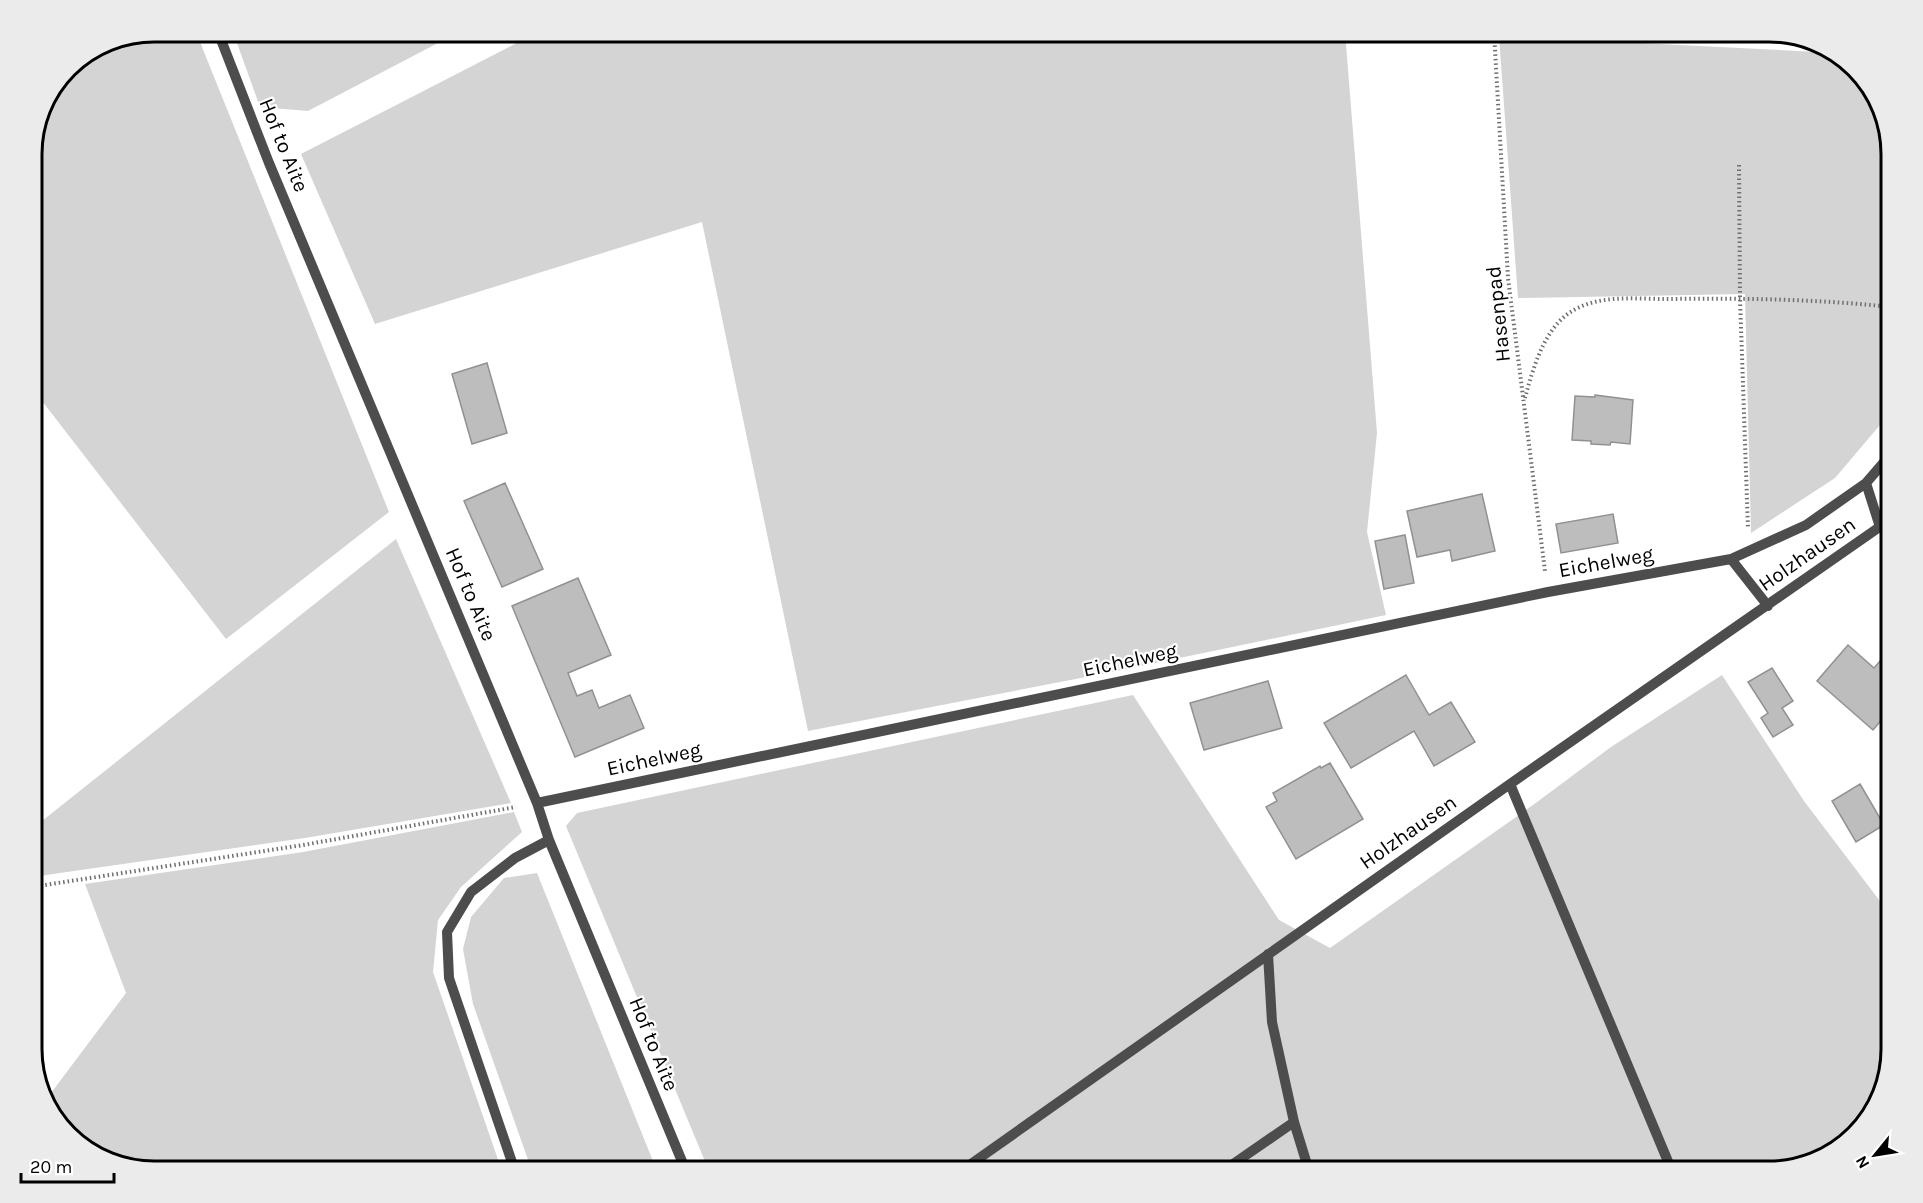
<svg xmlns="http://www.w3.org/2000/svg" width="1923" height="1203" viewBox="0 0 1923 1203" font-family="Karla,sans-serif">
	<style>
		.green { fill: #d4d4d4 }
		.building { fill: #bdbdbd; stroke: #919191; stroke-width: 1.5 }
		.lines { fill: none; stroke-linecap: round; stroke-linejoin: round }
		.path { stroke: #6f6f6f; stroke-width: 4; stroke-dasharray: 1.5 3; stroke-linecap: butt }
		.minor { stroke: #4d4d4d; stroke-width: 10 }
		.labels { text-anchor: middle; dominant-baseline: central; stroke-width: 4.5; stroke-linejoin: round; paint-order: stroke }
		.street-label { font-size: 21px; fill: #000; stroke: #fff }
		.rim { fill: none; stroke: #000; stroke-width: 3 }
	</style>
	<rect width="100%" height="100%" fill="#fff"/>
	<path class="green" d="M154 32H196L389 512 226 639 32 388V146L41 107 68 67 107 41Z
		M233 32H459L308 111 260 107Z
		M538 32H1345L1377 433 1367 532 1386 615 1117 671 808 731 702 222 375 324 301 154Z
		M1499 36 1838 53 1875 93 1891 154V412L1835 478 1751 533 1745 294 1518 298Z
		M396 539 511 803 305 838 32 877V829Z
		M1722 675 1804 801 1889 913 1891 912V1049L1871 1117 1830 1155 1769 1171H709L566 826 577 813 1133 695 1279 920 1330 948 1533 805 1611 747Z
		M514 812 522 832 461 887 438 920 433 972 502 1171H154L86 1151 48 1110 45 1101 126 993 85 884 303 852Z
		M537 873 657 1171H532L473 1004 463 949 471 917 504 878Z"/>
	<path class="building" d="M487 363 507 433 472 444 452 374Z
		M1595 395 1633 400 1630 444 1611 442 1610 445 1591 444V441L1572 440 1575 396 1595 397Z
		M505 483 543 569 502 587 464 501Z
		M1482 494 1495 551 1452 561 1450 550 1417 557 1407 511Z
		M1613 514 1618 543 1561 553 1556 524Z
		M1405 535 1414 583 1384 589 1375 541Z
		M578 578 611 655 568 673 577 696 592 690 599 708 630 695 644 728 575 757 512 606Z
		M1848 645 1874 668 1880 661 1891 671V709L1873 730 1817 681Z
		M1772 668 1793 701 1782 708 1793 725 1773 737 1761 718 1768 713 1748 682Z
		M1406 675 1429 715 1451 702 1475 742 1434 766 1414 731 1351 768 1324 723Z
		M1268 681 1282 728 1204 750 1190 703Z
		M1330 763 1363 819 1296 859 1266 807 1277 801 1273 793 1320 766 1321 768Z
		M1860 784 1884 825 1856 842 1832 801Z"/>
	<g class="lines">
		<path class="path" d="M1494 32 1508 278 1545 571
			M1739 165 1740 298 1748 529
			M1525 398C1534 365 1546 321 1580 307 1606 295 1639 299 1667 299 1742 298 1817 299 1891 307
			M32 887 303 845 516 807"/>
		<path class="minor" d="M218 32 269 163 537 803 549 840 686 1171
			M1880 527 1866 483 1891 454
			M1731 559 1806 525 1866 483
			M1510 784 1672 1171
			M537 803 1548 592 1731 559 1768 606
			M1268 954 1272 1022 1294 1122 1309 1171
			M515 1171 449 978 447 932 471 892 515 858 549 840
			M961 1171 1510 784 1891 519
			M1223 1171 1294 1122"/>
	</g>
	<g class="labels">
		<g class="street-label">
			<text transform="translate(284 145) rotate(68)">Hof to Aite</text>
			<text transform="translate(1498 314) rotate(-96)">Hasenpad</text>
			<text transform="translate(1807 554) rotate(-35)">Holzhausen</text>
			<text transform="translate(1606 562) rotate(-10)">Eichelweg</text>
			<text transform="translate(471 594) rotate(67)">Hof to Aite</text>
			<text transform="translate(1130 660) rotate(-12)">Eichelweg</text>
			<text transform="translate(654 759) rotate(-12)">Eichelweg</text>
			<text transform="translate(1408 832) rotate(-35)">Holzhausen</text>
			<text transform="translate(654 1044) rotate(68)">Hof to Aite</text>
		</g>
	</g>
	<path d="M0 0H1923V1203H0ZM154 42H1769A112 112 0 0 1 1881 154V1049A112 112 0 0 1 1769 1161H154A112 112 0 0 1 42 1049V154A112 112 0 0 1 154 42Z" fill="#ebebeb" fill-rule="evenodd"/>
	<path class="rim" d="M154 42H1769A112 112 0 0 1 1881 154V1049A112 112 0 0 1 1769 1161H154A112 112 0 0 1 42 1049V154A112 112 0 0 1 154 42Z"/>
	<g transform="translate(1875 1155) rotate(240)" stroke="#ffffff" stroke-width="4.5" paint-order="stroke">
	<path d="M0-4.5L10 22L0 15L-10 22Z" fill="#000000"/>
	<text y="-9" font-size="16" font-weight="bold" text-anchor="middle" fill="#000000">N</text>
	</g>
	<path d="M21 1173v9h93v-9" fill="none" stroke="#000000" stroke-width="3"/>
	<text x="30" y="1173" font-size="18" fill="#000000" stroke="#ffffff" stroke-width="4.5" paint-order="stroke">20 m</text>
</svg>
